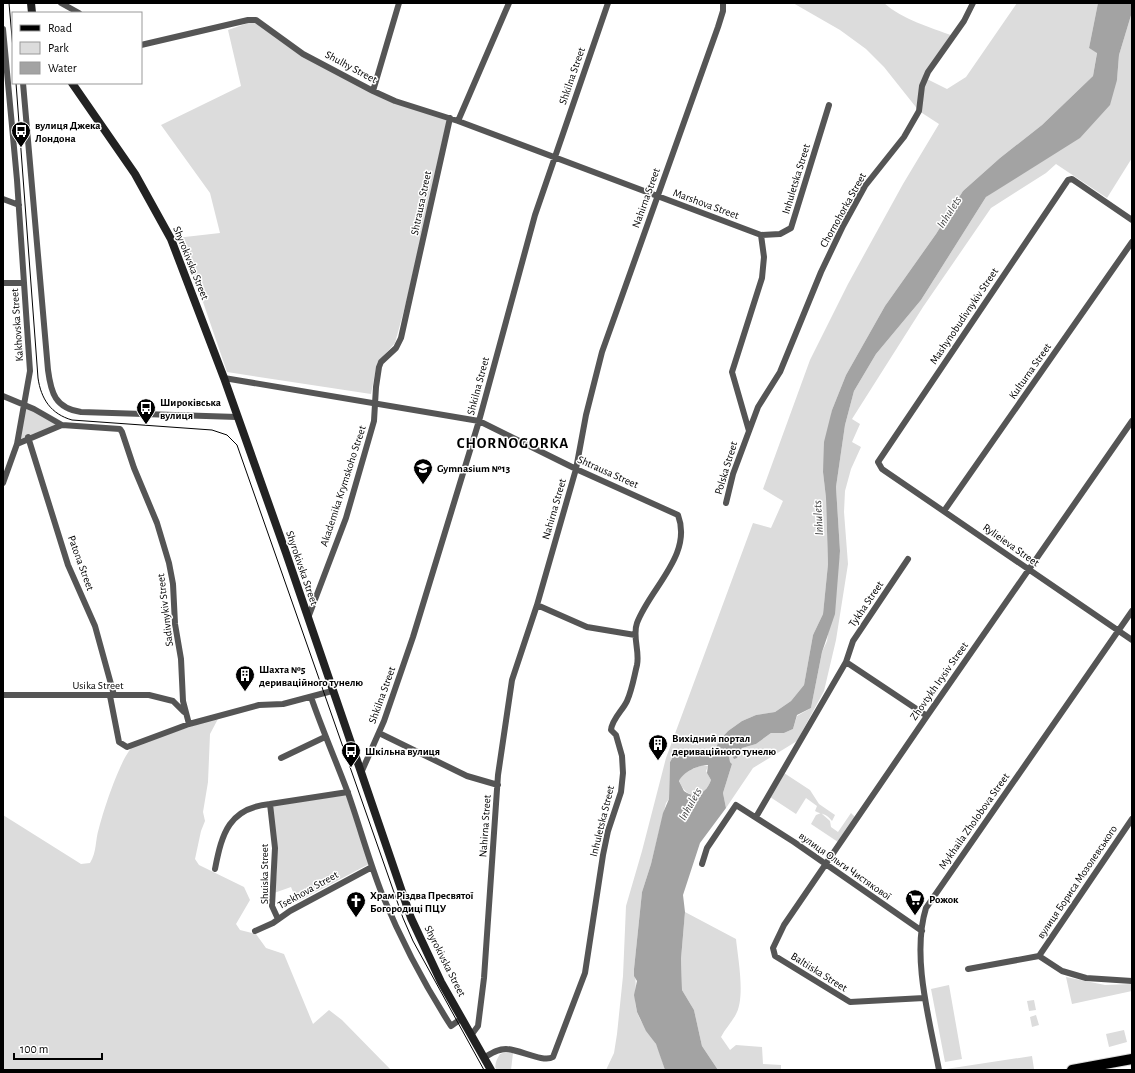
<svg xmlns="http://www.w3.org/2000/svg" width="1135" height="1073" viewBox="0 0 1135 1073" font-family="'Alegreya Sans',sans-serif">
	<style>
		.green { fill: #dcdcdc }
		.water { fill: #a3a3a3; fill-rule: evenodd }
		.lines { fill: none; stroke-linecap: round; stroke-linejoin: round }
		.primary-casing { stroke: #dbdbdb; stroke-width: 12 }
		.street { stroke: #555; stroke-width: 6 }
		.secondary { stroke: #222; stroke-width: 8 }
		.primary { stroke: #000; stroke-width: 10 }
		.tram { stroke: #000; stroke-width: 1 }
		.labels { text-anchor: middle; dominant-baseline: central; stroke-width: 3; stroke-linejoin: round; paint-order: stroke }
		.street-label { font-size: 11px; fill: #000; stroke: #fff }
		.poi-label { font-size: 11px; font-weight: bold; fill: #000; stroke: #fff; text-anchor: start }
		.water-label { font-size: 12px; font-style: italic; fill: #444; stroke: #fff }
		.district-label { font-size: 15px; font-weight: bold; letter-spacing: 1px; fill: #000; stroke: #fff }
	</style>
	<rect width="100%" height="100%" fill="#fff"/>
	<path class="green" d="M793 3H884C903 20 930 27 953 36L925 78 947 89 966 77 1017 3H1098L1089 48 1097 52 1093 76 1042 125 1000 158 963 191 936 234 885 306 846 375 832 410 823 472 826 498 828 564 823 614 813 635 804 685 791 701 775 712 756 715 742 721 728 731 719 741 714 752 700 750 674 755 670 762 669 799 666 803 651 864 642 892 634 969C638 984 633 997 637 1012 641 1024 650 1033 656 1044 660 1052 662 1061 665 1070H606L614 1053 617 1034 623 976 626 906 642 851 666 758 753 523 771 528 783 501 763 489 810 360 848 284 903 184 939 124 919 111 884 67 866 49 840 30Z
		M1132 12V158L1107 198 1056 164 1046 173 991 208 923 307 852 419 860 424 852 442 861 447 851 469 845 491 844 512 848 564 836 640 824 691 797 741 753 768 726 808 723 793 732 764 730 762 729 756 738 757 742 748 756 744 771 733H784L793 729 797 716 811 708 822 652 827 641 840 551 836 487 845 425 854 391 876 354 921 300 986 197 1001 186 1117 80 1119 55Z
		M248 23H256L343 76 447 120 407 299 395 343 377 363 371 394 227 372 203 302 176 238 220 233 210 193 161 125 241 86 228 30Z
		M24 404 62 425 17 444Z
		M219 717 210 734 208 782 203 812 205 821 201 831 195 859 199 865 244 887 250 900 236 924 240 930 256 934 266 948 284 954 313 1024 329 1010 342 1020 391 1070H3V815L81 864 90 863C97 852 95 840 99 828 104 809 120 759 133 746Z
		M703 765 708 766 706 771 711 780C704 799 686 801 679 780 683 772 694 768 703 765Z
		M781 771 810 790 819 804 835 815 832 821C825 812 822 815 815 811L817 806 806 798 796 814 767 795Z
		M346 795 369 864 297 902 291 887 274 893C280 864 276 836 272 806Z
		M821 813 830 821 831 827 838 832 851 813 855 817 838 842 811 824 816 815Z
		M685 912 736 939C738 959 746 999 735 1016 731 1023 725 1029 721 1037L730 1050 736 1045 762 1047 763 1064 781 1065V1070H718L702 1046 694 1010 682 990 681 959Z
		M1066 977 1105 985 1131 984 1132 991 1072 1004Z
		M949 985 962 1059 945 1062 931 989Z
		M1034 1000 1036 1010 1029 1011 1027 1001Z
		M1036 1015 1039 1025 1032 1027 1030 1017Z
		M1124 1030 1127 1042 1109 1047 1106 1034Z
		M506 1052 513 1053 511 1070H496C494 1064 497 1059 500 1054Z
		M1032 1056 1034 1069 947 1070 946 1069Z"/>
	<path class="water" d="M1098 3H1132V12L1119 55 1117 80 1110 105 1080 138 986 197 921 300 876 354 854 391 845 425 836 487 840 551 835 614 822 652 811 708 797 715 793 729 784 733H771L756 744 742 748 737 758 734 759 732 755 729 756 730 762 732 764 723 793 726 808 700 843 683 895 685 912 681 959 682 990 694 1010 702 1046 718 1070H665L656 1044 646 1031 637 1012 634 995 637 981 634 976V969L642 892 651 864 663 813 669 799 670 762 674 755 687 751 714 752 719 741 728 731 742 721 756 715 775 712 791 701 804 685 813 635 823 614 828 564 826 498 823 472 824 442 832 410 846 375 885 306 936 234 963 191 1000 158 1042 125 1093 76 1097 53 1089 48ZM708 765 707 773 711 780C707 792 696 800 684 791L679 781C683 772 698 765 708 765Z"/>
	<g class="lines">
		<defs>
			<path id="primary" d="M1072 1070 1132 1059"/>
		</defs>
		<use href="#primary" class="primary-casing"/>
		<path class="street" d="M61 3 79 13
			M3 29 17 180 30 371 17 444 3 483
			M141 45 248 20H256L303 54 373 91 395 101 458 121 761 235 780 234 791 228 829 105
			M23 83 48 370C51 393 55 408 81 412L237 417
			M373 91 399 3
			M458 121 509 3
			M3 199 19 205
			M1132 220 1072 179 1068 180 878 462 882 469 1132 640
			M3 283H23
			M224 378 479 421 576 469 678 515C693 555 650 588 637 623 632 636 640 651 637 665 634 677 632 690 627 701 623 710 612 719 611 730L616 735 622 756 623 773 621 792 608 831 603 855 585 973 553 1057C543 1063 519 1049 506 1049 498 1049 492 1053 485 1057
			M3 396 34 409 62 425
			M749 431 732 372 762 278 764 257 761 235
			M28 437 68 565 95 626 114 695
			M17 444 62 425 120 429 122 432 134 468 157 523 169 563 173 584 175 624 181 659 183 701 189 724
			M726 503 733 474 758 407 780 372 821 272 843 226 865 186 904 137 919 111 922 86 928 72 964 21 973 3
			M944 511 1132 242
			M537 605 587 627 635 635
			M308 618 346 518 374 421 376 387 379 367 381 362 396 348 401 338 450 118
			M846 662 927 716
			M3 695H149L173 701 184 712
			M107 695 110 696 119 742 127 747 189 724 259 705 283 704 332 691
			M311 697C322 729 336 761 348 793 360 827 369 861 382 894 401 940 424 984 451 1026L462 1018
			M379 733 467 776 498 785
			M281 758 325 737
			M361 773 384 721 413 637 479 421 535 215 608 3
			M756 817 846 662 853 641 908 559
			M702 864 707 848 736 805 794 842 922 931
			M215 869C222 833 229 808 270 804
			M278 919 272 906 275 848 270 804 348 792
			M255 931 273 923 290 911 372 867
			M1039 956 1132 819
			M968 969 1039 956 1062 971 1086 978 1132 981
			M924 998 850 1002 775 956 773 948 784 925 927 716 1132 421
			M472 1034 478 1026 484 978 498 775 512 680 537 605 576 469 586 415 602 352 718 27 723 11V3
			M939 1070C930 1022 911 956 926 908L1132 611"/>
		<path class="secondary" d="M31 3 32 13
			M72 83 135 174 171 239 224 378 286 553 411 918 441 982 491 1070"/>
		<use href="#primary" class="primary"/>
		<path class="tram" d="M9 3 13 49
			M16 83 38 378C41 399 51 414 72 420L212 430 227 435 237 445 403 918 413 941 484 1070"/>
	</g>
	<defs>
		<symbol id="bus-pin" viewBox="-11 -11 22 30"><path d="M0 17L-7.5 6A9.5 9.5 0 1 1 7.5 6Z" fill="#000" stroke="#fff"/><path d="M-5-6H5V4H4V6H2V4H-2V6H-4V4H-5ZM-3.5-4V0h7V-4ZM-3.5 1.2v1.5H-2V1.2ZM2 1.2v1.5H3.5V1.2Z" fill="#fff"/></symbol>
		<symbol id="school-pin" viewBox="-11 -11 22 30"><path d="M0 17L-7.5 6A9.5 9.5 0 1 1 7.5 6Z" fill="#000" stroke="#fff"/><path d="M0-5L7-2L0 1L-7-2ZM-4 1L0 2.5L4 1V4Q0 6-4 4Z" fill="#fff"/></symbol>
		<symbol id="building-pin" viewBox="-11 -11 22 30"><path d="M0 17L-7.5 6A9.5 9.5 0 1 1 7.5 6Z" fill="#000" stroke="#fff"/><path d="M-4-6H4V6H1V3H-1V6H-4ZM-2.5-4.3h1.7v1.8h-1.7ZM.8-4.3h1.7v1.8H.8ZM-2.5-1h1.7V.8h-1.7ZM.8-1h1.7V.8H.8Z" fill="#fff"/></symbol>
		<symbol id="supermarket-pin" viewBox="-11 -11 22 30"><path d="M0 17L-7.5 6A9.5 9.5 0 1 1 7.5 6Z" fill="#000" stroke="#fff"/><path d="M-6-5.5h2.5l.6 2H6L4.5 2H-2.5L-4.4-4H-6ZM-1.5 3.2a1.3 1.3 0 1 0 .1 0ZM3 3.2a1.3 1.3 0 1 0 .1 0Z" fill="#fff"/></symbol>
		<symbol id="church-pin" viewBox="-11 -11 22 30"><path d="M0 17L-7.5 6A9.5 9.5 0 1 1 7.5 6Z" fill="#000" stroke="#fff"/><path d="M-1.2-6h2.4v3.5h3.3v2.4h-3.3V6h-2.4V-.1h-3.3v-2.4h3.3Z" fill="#fff"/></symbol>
	</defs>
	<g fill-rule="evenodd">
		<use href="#bus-pin" x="10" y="120" width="22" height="30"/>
		<use href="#bus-pin" x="135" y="397" width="22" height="30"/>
		<use href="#school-pin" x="412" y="457" width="22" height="30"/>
		<use href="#building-pin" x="234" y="664" width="22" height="30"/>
		<use href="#building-pin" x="647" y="733" width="22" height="30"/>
		<use href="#bus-pin" x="340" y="740" width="22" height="30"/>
		<use href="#supermarket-pin" x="904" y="888" width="22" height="30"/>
		<use href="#church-pin" x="345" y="890" width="22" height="30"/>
	</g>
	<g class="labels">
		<g class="street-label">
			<text transform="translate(351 67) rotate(28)">Shulhy Street</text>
			<text transform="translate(572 76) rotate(-71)">Shkilna Street</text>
			<text transform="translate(796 179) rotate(-73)">Inhuletska Street</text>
			<text transform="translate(646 198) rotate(-70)">Nahirna Street</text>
			<text transform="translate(421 203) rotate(-78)">Shtrausa Street</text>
			<text transform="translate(706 204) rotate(20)">Marshova Street</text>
			<text transform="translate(843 210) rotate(-61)">Chornohorka Street</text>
			<text transform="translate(191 263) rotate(68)">Shyrokivska Street</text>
			<text transform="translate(964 316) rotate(-56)">Mashynobudivnykiv Street</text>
			<text transform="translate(17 325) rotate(-94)">Kakhovska Street</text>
			<text transform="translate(1030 371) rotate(-55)">Kulturna Street</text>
			<text transform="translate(478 386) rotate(-75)">Shkilna Street</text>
			<text transform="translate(726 468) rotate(-73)">Polska Street</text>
			<text transform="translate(608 472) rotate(24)">Shtrausa Street</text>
			<text transform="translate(343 486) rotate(-72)">Akademika Krymskoho Street</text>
			<text transform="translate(554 509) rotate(-74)">Nahirna Street</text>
			<text transform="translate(1011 545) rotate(35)">Rylieieva Street</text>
			<text transform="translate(81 563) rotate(70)">Patona Street</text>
			<text transform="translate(302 568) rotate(71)">Shyrokivska Street</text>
			<text transform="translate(866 604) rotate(-56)">Tykha Street</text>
			<text transform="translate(165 610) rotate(-97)">Sadivnykiv Street</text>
			<text transform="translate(939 681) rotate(-55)">Zhovtykh Irysiv Street</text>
			<text x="98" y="685">Usika Street</text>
			<text transform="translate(382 695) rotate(-70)">Shkilna Street</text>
			<text transform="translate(602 821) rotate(-76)">Inhuletska Street</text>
			<text transform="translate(974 821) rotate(-55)">Mykhaila Zholobova Street</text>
			<text transform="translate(485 826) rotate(-86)">Nahirna Street</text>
			<text transform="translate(845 866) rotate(35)">вулиця Ольги Чистякової</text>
			<text transform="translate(264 874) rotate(-90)">Shuiska Street</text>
			<text transform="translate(1077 882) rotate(-56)">вулиця Бориса Мозолевського</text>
			<text transform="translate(308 890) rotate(-29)">Tsekhova Street</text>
			<text transform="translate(445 961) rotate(63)">Shyrokivska Street</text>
			<text transform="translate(819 972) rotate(32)">Baltiiska Street</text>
		</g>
		<g class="poi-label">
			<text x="35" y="125">вулиця Джека<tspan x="35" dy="13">Лондона</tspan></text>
			<text x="160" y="402">Широківська<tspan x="160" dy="13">вулиця</tspan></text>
			<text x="437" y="468">Gymnasium №13</text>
			<text x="259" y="669">Шахта №5<tspan x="259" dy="13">дериваційного тунелю</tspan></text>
			<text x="672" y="738">Вихідний портал<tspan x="672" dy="13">дериваційного тунелю</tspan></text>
			<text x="365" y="751">Шкільна вулиця</text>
			<text x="370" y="895">Храм Різдва Пресвятої<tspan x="370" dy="13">Богородиці ПЦУ</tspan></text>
			<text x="929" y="899">Рожок</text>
		</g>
		<g class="water-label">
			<text transform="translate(949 212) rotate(-57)">Inhulets</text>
			<text transform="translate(818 518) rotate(-93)">Inhulets</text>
			<text transform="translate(690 804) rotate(-60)">Inhulets</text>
		</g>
		<g class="district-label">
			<text x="513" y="443">CHORNOGORKA</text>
		</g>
	</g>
	<rect width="1135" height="1073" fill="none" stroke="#000000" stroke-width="8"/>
	<rect x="12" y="12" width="130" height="72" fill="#ffffff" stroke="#999999"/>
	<rect x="20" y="25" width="20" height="6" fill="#000000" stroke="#999999"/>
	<text x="48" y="32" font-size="12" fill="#000000">Road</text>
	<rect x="20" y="42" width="20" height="12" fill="#dcdcdc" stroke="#999999"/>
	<text x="48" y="52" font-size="12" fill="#000000">Park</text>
	<rect x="20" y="62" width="20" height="12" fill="#a3a3a3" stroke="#999999"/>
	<text x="48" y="72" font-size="12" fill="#000000">Water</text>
	<path d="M14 1053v6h88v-6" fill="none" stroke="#000000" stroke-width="2"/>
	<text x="20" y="1053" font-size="12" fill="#000000" stroke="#ffffff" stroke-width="3" paint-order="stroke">100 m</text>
</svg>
